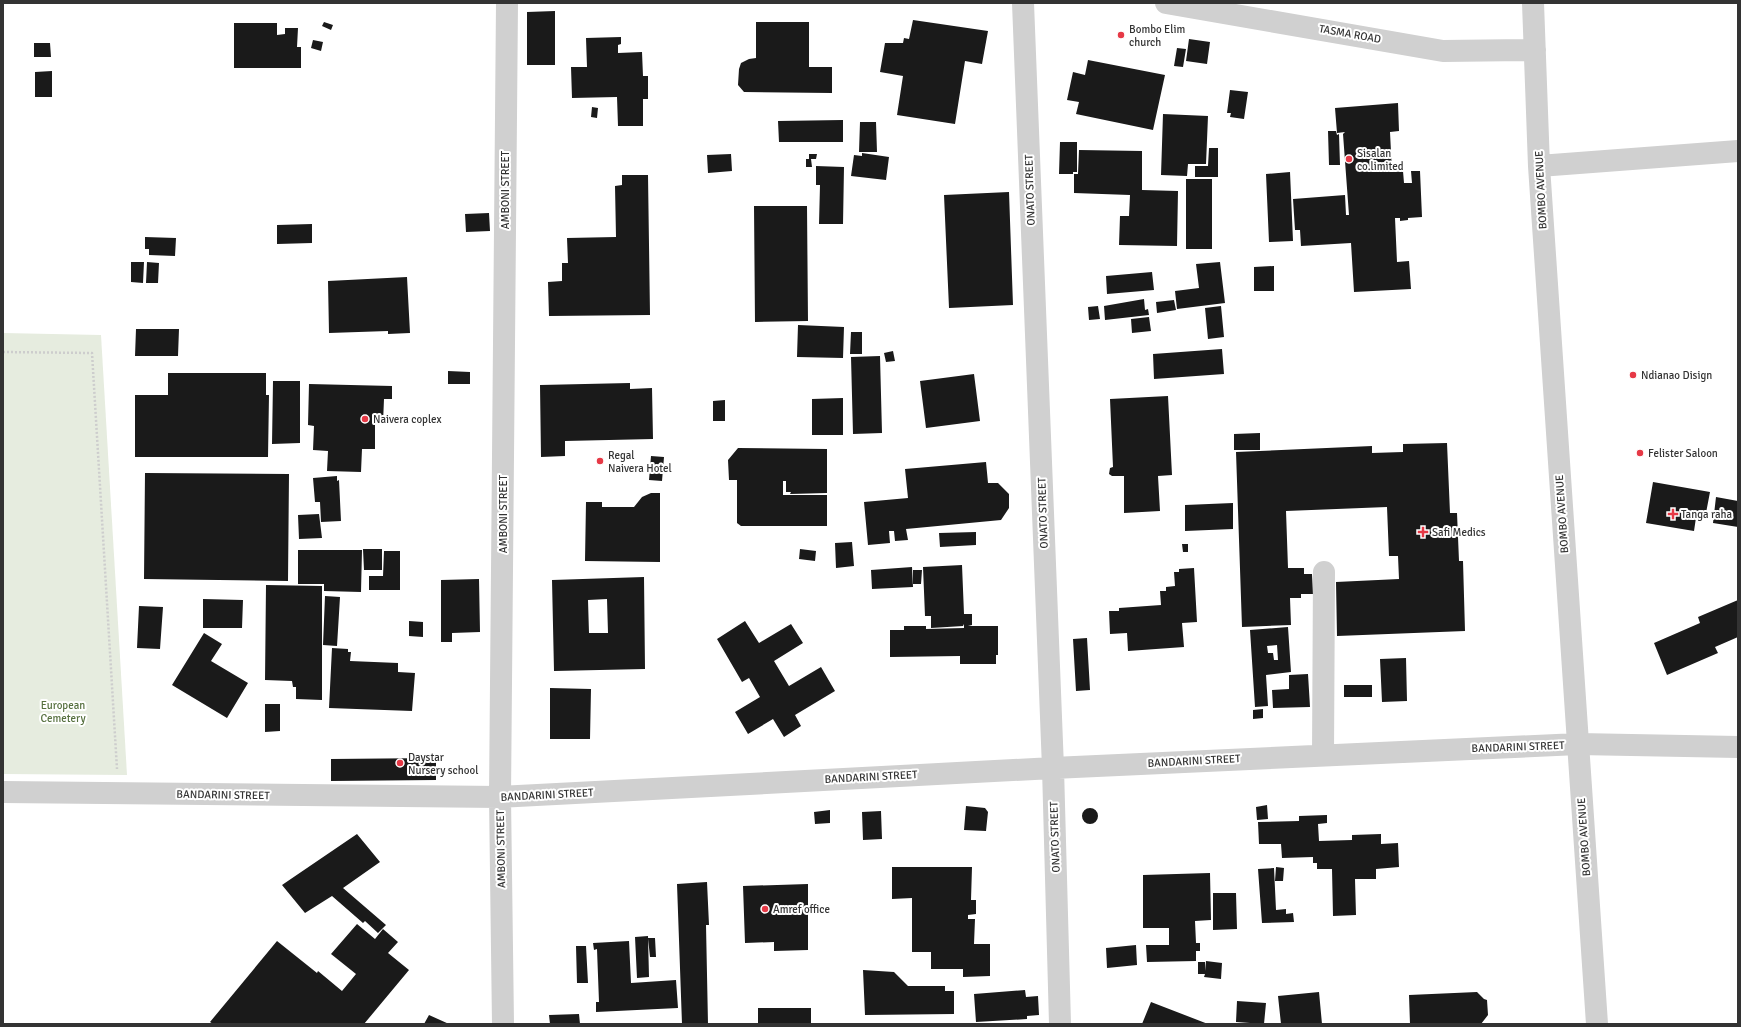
<svg xmlns="http://www.w3.org/2000/svg" width="1741" height="1027" viewBox="0 0 1741 1027" font-family="Signika,sans-serif">
	<style>
		.green { fill: #e6ecdf }
		.building { fill: #1a1a1a; fill-rule: evenodd }
		.lines { fill: none; stroke-linecap: round; stroke-linejoin: round }
		.path { stroke: #cdcdcd; stroke-width: 2.5; stroke-dasharray: 2 2; stroke-linecap: butt }
		.minor { stroke: #d0d0d0; stroke-width: 22 }
		.poi-dot { fill: #e63946; stroke: #fff; stroke-width: 1.5 }
		.labels { text-anchor: middle; dominant-baseline: central; stroke-width: 4; stroke-linejoin: round; paint-order: stroke }
		.poi-label { font-size: 11px; fill: #333; stroke: #fff; text-anchor: start }
		.street-label { font-size: 11px; fill: #333; stroke: #fff }
		.park-label { font-size: 11px; fill: #56703f; stroke: #fff }
	</style>
	<rect width="100%" height="100%" fill="#fff"/>
	<path class="green" d="M3 333 101 335 127 775 3 774Z"/>
	<path class="building" d="M555 11V65H527V12Z
		M913 20 988 31 982 64 965 61 955 124 897 115 903 76 880 72 885 43H903L904 38 909 39Z
		M324 22 333 25 331 30 322 26Z
		M756 22H809V67H832V93L744 92 738 85 739 69 741 63 749 59 756 58Z
		M234 23H277V35L285 34V28H298L297 47H301V68H234Z
		M621 37V44L618 45V53L642 52 643 76H648V99H643V126H618L617 97 572 98 571 67H587L586 38Z
		M1189 39 1210 42 1207 64 1186 61Z
		M313 40 323 42 321 51 311 48Z
		M34 43H50L51 57H34Z
		M1177 48 1186 49 1183 67 1174 66Z
		M1088 60 1165 75 1153 130 1076 114 1079 102 1067 100 1073 72 1085 75Z
		M52 71V97H35V72Z
		M1230 90 1248 92 1244 119 1230 117 1231 113H1227Z
		M1398 103 1399 131 1390 132 1392 172 1403 171 1404 183H1412L1411 171H1420L1422 217 1408 218V220L1400 221V218H1395L1397 262 1409 261 1411 289 1354 292 1351 243 1301 246 1300 230H1295L1293 199 1345 195 1346 215H1349L1343 134 1345 132 1337 133 1335 108Z
		M592 107 598 108 597 118 591 117Z
		M1163 114 1208 116 1206 164H1188L1187 176 1161 175Z
		M843 120V142H779L778 121Z
		M860 122H876L877 152H859Z
		M1328 131H1336L1337 135 1339 134 1340 165H1329Z
		M1060 142H1077V172H1073V174H1059Z
		M1209 148H1218V177H1195V166H1208Z
		M1079 150 1142 151V190L1178 191 1177 246 1119 245 1120 216H1129L1130 195 1074 193V174H1078Z
		M862 153 889 157 886 180 851 176 854 155 862 156Z
		M731 154 732 171 708 173 707 155Z
		M809 154H817L816 159H811L812 167H806V159H809Z
		M816 166 844 167 843 224H819L820 185H816Z
		M1290 172 1293 241 1269 242 1266 174Z
		M622 175H648L650 315 549 316 548 282 562 281V263H568L567 238 616 237 615 186 622 185Z
		M1186 179H1212V249H1186Z
		M1009 192 1013 305 949 308 944 195Z
		M754 206H807L808 321 755 322Z
		M489 213 490 231 466 232 465 214Z
		M312 224V243L277 244V225Z
		M145 237 176 238 175 256 149 255V249H145Z
		M131 262H144L143 283 131 282Z
		M147 262 159 263 158 283H146Z
		M1220 262 1225 303 1177 309 1175 291 1199 288 1196 264Z
		M1274 266V291H1254V267Z
		M1152 272 1154 290 1107 294 1106 276Z
		M407 277 410 333 388 334V331L329 333 328 281Z
		M1144 299 1145 310 1148 309 1149 315 1105 320 1104 306Z
		M1174 300 1176 310 1157 313 1156 302Z
		M1098 306 1100 319 1089 320 1088 307Z
		M1221 306 1224 337 1208 339 1205 308Z
		M1149 317 1151 331 1132 333 1131 319Z
		M798 325 844 327 843 358 797 357Z
		M136 329H179L178 356H135Z
		M851 332H862V354H850Z
		M1222 349 1224 374 1154 379 1153 354Z
		M893 351 895 361 886 362 884 353Z
		M880 356 882 433 853 434 851 357Z
		M448 371 470 372V384H448Z
		M168 373H266V395H269L268 457H135V395H168Z
		M974 374 980 421 926 428 920 381Z
		M273 381H300V443L272 444Z
		M630 383V389L652 388 653 439 565 441V456L541 457 540 385Z
		M309 384 392 386V399H384L383 423H375V449H362L361 472 327 471 328 451 313 450 314 426 308 425Z
		M1168 396 1172 475 1158 476 1160 511 1124 513V476H1112L1109 474 1110 468 1113 467 1110 399Z
		M843 398V435H812V399Z
		M725 400V421H713V401Z
		M1260 433V450H1234V434Z
		M1447 443 1450 513H1457L1459 561H1463L1465 631 1337 636 1336 582 1399 579 1398 556H1389L1387 507 1286 511 1288 568H1304V574H1312L1313 594H1301V598H1290L1291 625 1242 627 1236 452 1372 446V453L1403 452V444Z
		M738 448 827 449V493L790 494 791 492H786V481H783V495H827V526H741L737 523V480H729L728 460Z
		M651 456 664 457 662 481 649 480Z
		M986 462 988 483H998L1009 494V508L1001 520 906 529 908 540 895 541 894 531H889L890 543 868 545 864 502 908 498 905 469Z
		M145 473 289 474 288 581 144 579Z
		M337 476V481L339 480 341 521 321 522 320 502H315L313 478Z
		M1653 482 1710 492 1706 513 1697 511 1694 531 1646 523Z
		M651 493H660V562L585 561 586 502H602V507H634L642 497Z
		M1716 497 1738 501V527L1713 523Z
		M1233 503V529L1185 531V505Z
		M319 514 322 538 299 539 298 515Z
		M976 532V545L940 547 939 533Z
		M852 542 854 566 836 568 835 543Z
		M1182 544H1188V552H1183Z
		M363 549H382V570H364Z
		M800 549 816 551 815 561 799 559Z
		M298 550H362L361 592 324 591V584H298Z
		M384 551H400V590H369V576H383Z
		M962 565 964 614H972V625L968 626H998V655H996V664H960V656L890 657V630H904V626H926V629L964 628V624L963 626 931 628V616H925L923 567Z
		M912 567 913 587 872 589 871 570Z
		M1194 568 1197 622 1182 623 1184 647 1128 651 1127 633 1110 634 1109 611H1119V608L1161 605 1160 591H1166V587L1175 586 1174 572H1179V569Z
		M913 570H922L921 584H913Z
		M644 577 645 669 554 671 552 580ZM607 599 608 633H589L588 600Z
		M479 579 480 632 452 633V642H441V580Z
		M266 585 322 586V700L296 699V687H293L292 681 265 680Z
		M325 596 340 597 337 646 323 645Z
		M203 599 243 600 242 628H203Z
		M1738 600V637L1715 647 1718 653 1667 675 1654 643 1700 623 1698 617Z
		M139 606 163 607 160 649 137 648Z
		M409 621 423 622V637L409 636Z
		M745 621 759 643 791 624 803 643 774 661 789 686 821 667 835 691 795 715 801 726 784 737 773 719 748 734 735 712 760 697 749 678 742 682 717 639Z
		M1288 627 1291 672 1266 675 1268 706 1255 707 1250 630ZM1277 645 1278 660H1274L1273 653H1268L1267 646Z
		M204 633 222 644 211 661 248 683 227 718 172 685Z
		M1087 638 1090 690 1076 691 1073 639Z
		M332 648 348 649V652H351L350 661 398 663V672L415 673 412 711 329 708Z
		M1406 658 1407 701 1382 702 1380 659Z
		M1308 674 1310 707 1273 708 1272 690 1289 689V675Z
		M1344 685H1372V697H1344Z
		M550 688 591 689 590 739H550Z
		M265 704H280V731L265 732Z
		M1263 709V718L1253 719V710Z
		M436 758V780L331 781V759Z
		M1267 805 1268 819 1257 820 1256 807Z
		M966 806 985 808 988 812 986 831 964 830Z
		M1082 816a8 8 0 1 1 16 0a8 8 0 1 1-16 0Z
		M830 810V823L815 824 814 812Z
		M881 811 882 839 863 840 862 812Z
		M1327 815V823L1318 824 1319 841 1352 840V835L1381 834V844L1398 843 1399 867 1376 869V879H1355L1356 915 1333 916 1332 869H1317V863H1313V857L1282 858 1281 844H1259L1258 822 1299 821V816Z
		M357 834 380 862 343 888 386 925 378 933 365 921 363 923 332 896 305 913 282 885Z
		M892 867H972L971 900H976V914L968 915V919H975L974 944H990V976L963 977V969H931V952H912V898L892 899Z
		M1276 867 1284 868 1283 881H1275Z
		M1274 868 1276 910 1286 909V914L1293 913 1294 922 1262 923 1258 869Z
		M1210 873 1211 920 1195 921 1196 943H1200V951H1196V961L1147 962 1146 945H1169V928H1143V875Z
		M707 882 709 925H706L708 1024H682L677 884Z
		M808 884V950L774 951V942L745 943 743 886Z
		M1213 893H1236L1237 929 1213 930Z
		M357 924 375 939 383 929 398 942 388 953 409 970 364 1024H213L210 1022 277 941 317 973 318 971 342 991 356 974 331 954Z
		M648 936 649 977 637 978 635 937Z
		M648 938H655L656 957H650Z
		M629 941 631 983 676 980 678 1008 596 1012V1002H599L597 949 594 950 593 943Z
		M1136 945 1137 965 1107 968 1106 948Z
		M576 946H586L588 983H577Z
		M1206 961 1222 963 1221 979 1204 977 1205 974H1198V962H1205V971Z
		M863 970 894 972 908 986H945V991H954V1014L865 1015Z
		M1025 990 1026 997 1038 996 1039 1015 1027 1016V1019L976 1022 974 994Z
		M1319 992 1322 1024H1281L1278 996Z
		M1477 992 1484 999 1487 1000 1488 1015 1481 1024H1410L1409 995Z
		M1237 1001 1266 1003 1264 1024 1236 1022Z
		M1151 1002 1208 1024H1142Z
		M758 1008H811V1024H758Z
		M579 1014 580 1024H550L549 1015Z
		M429 1015 449 1024H424Z"/>
	<g class="lines">
		<path class="path" d="M3 352 92 353 117 769"/>
		<path class="minor" d="M1023 3 1053 768 1060 1024
			M1166 3 1443 51 1535 50
			M1533 3 1539 166 1597 1024
			M1539 166 1738 151
			M1323 755 1324 572
			M3 792 500 797 1053 768 1578 744 1738 747
			M503 1024 500 797 507 3"/>
	</g>
	<g class="poi-dot">
		<circle cx="1121" cy="35" r="4"/>
		<circle cx="1349" cy="159" r="4"/>
		<circle cx="1633" cy="375" r="4"/>
		<circle cx="365" cy="419" r="4"/>
		<circle cx="1640" cy="453" r="4"/>
		<circle cx="600" cy="461" r="4"/>
		<path d="M1671 508h4v4h4v4h-4v4h-4v-4h-4v-4h4z"/>
		<path d="M1421 526h4v4h4v4h-4v4h-4v-4h-4v-4h4z"/>
		<circle cx="400" cy="763" r="4"/>
		<circle cx="765" cy="909" r="4"/>
	</g>
	<g class="labels">
		<g class="poi-label">
			<text x="1129" y="29">Bombo Elim<tspan x="1129" dy="13">church</tspan></text>
			<text x="1357" y="153">Sisalan<tspan x="1357" dy="13">co.limited</tspan></text>
			<text x="1641" y="375">Ndianao Disign</text>
			<text x="373" y="419">Naivera coplex</text>
			<text x="1648" y="453">Felister Saloon</text>
			<text x="608" y="455">Regal<tspan x="608" dy="13">Naivera Hotel</tspan></text>
			<text x="1681" y="514">Tanga raha</text>
			<text x="1432" y="532">Safi Medics</text>
			<text x="408" y="757">Daystar<tspan x="408" dy="13">Nursery school</tspan></text>
			<text x="773" y="909">Amref office</text>
		</g>
		<g class="street-label">
			<text transform="translate(1350 34) rotate(10)">TASMA ROAD</text>
			<text transform="translate(505 190) rotate(-90)">AMBONI STREET</text>
			<text transform="translate(1030 190) rotate(-92)">ONATO STREET</text>
			<text transform="translate(1541 190) rotate(-93)">BOMBO AVENUE</text>
			<text transform="translate(1043 513) rotate(-92)">ONATO STREET</text>
			<text transform="translate(503 514) rotate(-90)">AMBONI STREET</text>
			<text transform="translate(1562 514) rotate(-94)">BOMBO AVENUE</text>
			<text transform="translate(1518 747) rotate(-2)">BANDARINI STREET</text>
			<text transform="translate(1194 761) rotate(-3)">BANDARINI STREET</text>
			<text transform="translate(871 777) rotate(-3)">BANDARINI STREET</text>
			<text transform="translate(223 795) rotate(1)">BANDARINI STREET</text>
			<text transform="translate(547 795) rotate(-3)">BANDARINI STREET</text>
			<text transform="translate(1055 837) rotate(-92)">ONATO STREET</text>
			<text transform="translate(1584 837) rotate(-94)">BOMBO AVENUE</text>
			<text transform="translate(501 849) rotate(-91)">AMBONI STREET</text>
		</g>
		<g class="park-label">
			<text x="63" y="705">European<tspan x="63" dy="13">Cemetery</tspan></text>
		</g>
	</g>
	<rect width="1741" height="1027" fill="none" stroke="#333333" stroke-width="8"/>
</svg>
